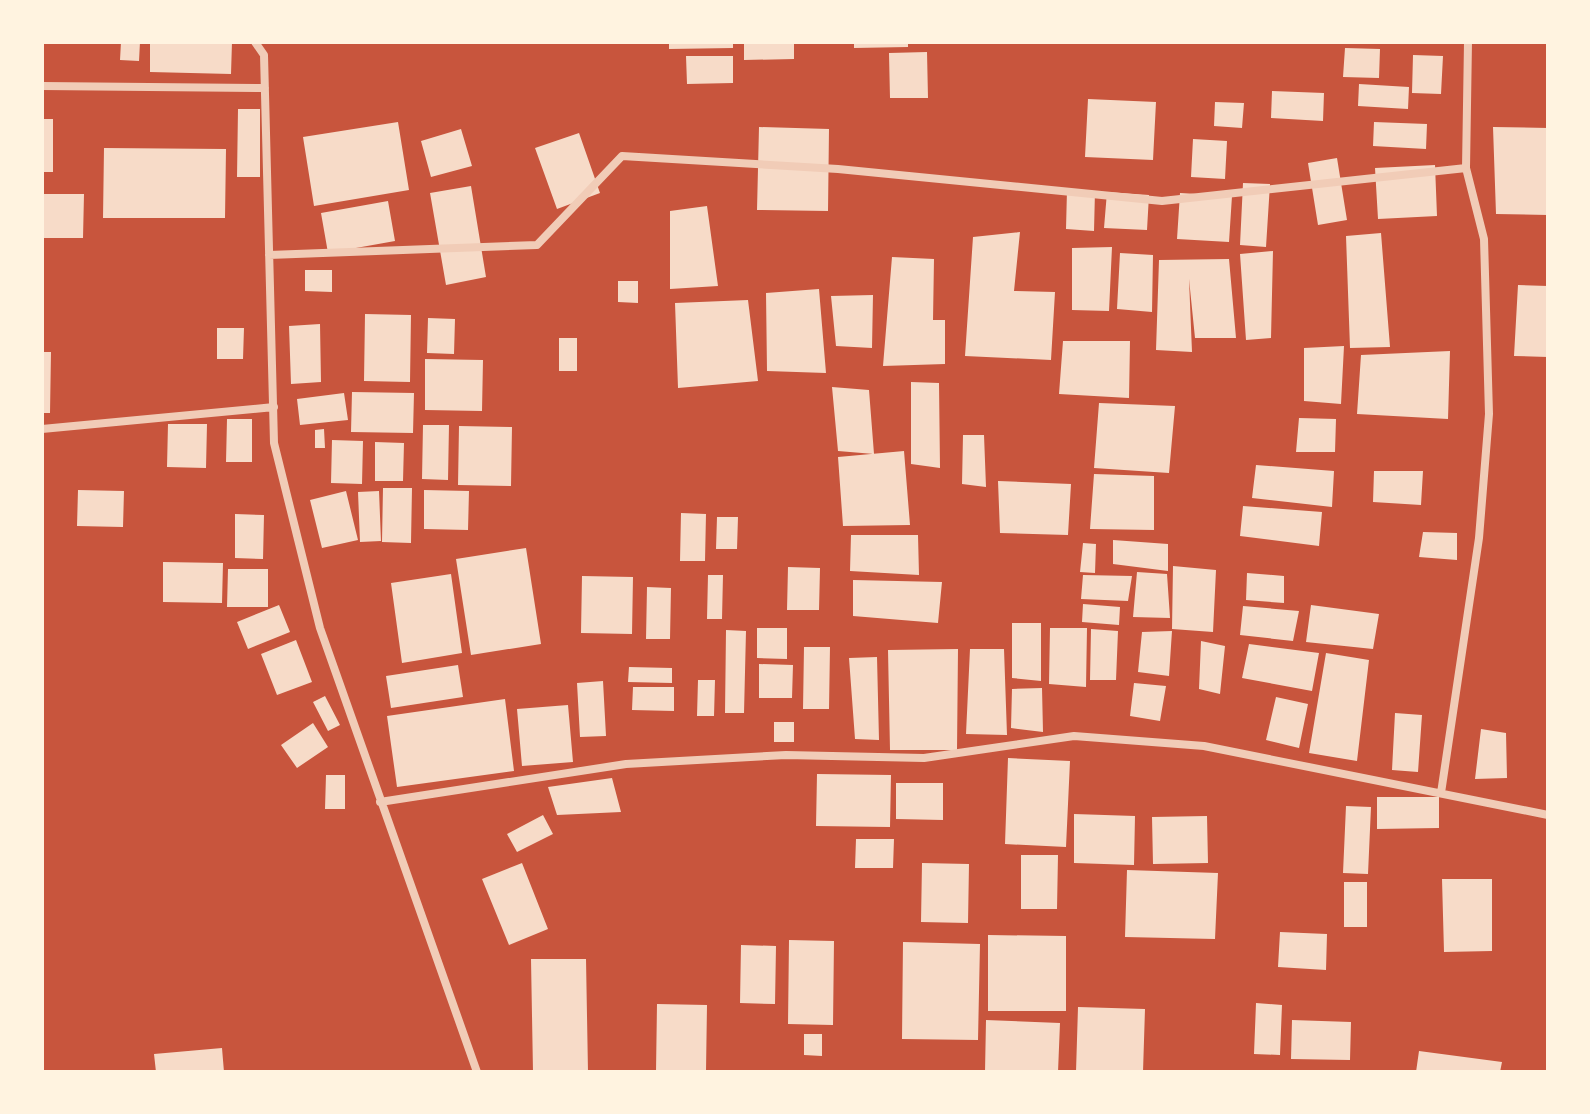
<svg xmlns="http://www.w3.org/2000/svg" width="1590" height="1114" viewBox="0 0 1590 1114" font-family="'Alegreya Sans',sans-serif">
	<style>
		.building { fill: #f7dbc8 }
		.lines { fill: none; stroke-linecap: round; stroke-linejoin: round }
		.minor { stroke: #f1ccb7; stroke-width: 8 }
	</style>
	<rect width="100%" height="100%" fill="#c8553d"/>
	<path class="building" d="M121 42H140L139 61 120 60Z
		M150 42H232L231 74 150 72Z
		M669 42H733V48L669 49Z
		M744 42H794V59L744 60Z
		M854 42H908V47L854 48Z
		M1345 48 1380 49 1379 78 1343 77Z
		M927 52 928 98H890L889 53Z
		M1413 55 1443 56 1441 94 1412 93Z
		M686 56H733V83L687 84Z
		M1359 84 1409 87 1408 109 1358 106Z
		M1272 91 1324 93 1323 121 1271 118Z
		M1088 99 1156 102 1153 160 1085 157Z
		M1215 102 1244 103 1242 128 1214 126Z
		M238 109H260V177H237Z
		M42 119H53V172H42Z
		M398 122 409 190 314 206 303 137Z
		M1374 122 1427 124 1426 149 1373 146Z
		M759 127 829 129 828 211 757 210Z
		M1493 127 1548 128V215L1496 214Z
		M461 129 472 166 431 177 421 141Z
		M579 133 600 193 557 209 535 148Z
		M1193 139 1227 141 1225 179 1191 177Z
		M104 148 226 149 225 218H103Z
		M1337 158 1347 220 1318 225 1308 163Z
		M1435 165 1437 216 1378 219 1375 168Z
		M1243 183 1270 184 1266 247 1240 245Z
		M471 186 486 277 446 285 430 193Z
		M1067 190 1095 191 1094 231 1066 229Z
		M1107 192 1149 195 1147 230 1104 228Z
		M1180 193 1232 196 1229 242 1177 239Z
		M42 194H84L83 238H42Z
		M388 201 395 241 328 253 321 213Z
		M707 206 718 286 670 289V211Z
		M1020 232 1014 291 1055 292 1051 360 965 356 973 237Z
		M1381 233 1390 347 1350 348 1346 236Z
		M1112 247 1109 311 1072 310V248Z
		M1273 251 1271 338 1246 340 1240 254Z
		M1120 253 1153 255 1152 312 1117 309Z
		M892 257 934 259 933 320H945V364L883 366Z
		M1229 259 1236 338H1195L1189 279 1192 352 1156 350 1159 260Z
		M305 270H332V292L305 291Z
		M618 281H638V303L618 302Z
		M1518 285 1548 286V357L1514 356Z
		M819 289 826 373 767 371 766 293Z
		M873 295 872 348 836 346 831 296Z
		M748 300 758 381 678 388 675 303Z
		M365 314 411 315 410 382 364 381Z
		M428 318 455 319 454 354 427 353Z
		M320 324 321 382 291 384 289 326Z
		M217 328H244L243 359H217Z
		M559 338H577V371H559Z
		M1063 341H1130L1129 398 1059 394Z
		M1344 346 1341 404 1304 401V348Z
		M1450 351 1448 419 1357 414 1361 355Z
		M42 352H51L50 413H42Z
		M425 359 483 360 482 411 425 410Z
		M911 382 939 383 940 468 911 464Z
		M832 387 869 390 874 454 838 451Z
		M352 392 414 393 413 433 351 432Z
		M344 393 348 420 300 425 297 399Z
		M1099 403 1175 406 1169 473 1094 468Z
		M1299 418 1336 419 1335 452H1296Z
		M227 419H252V462H226Z
		M168 424H207L206 468 167 467Z
		M423 425H449L448 480 422 479Z
		M459 426 512 427 511 486 458 485Z
		M324 429 325 448H315V430Z
		M963 435H984L986 487 962 484Z
		M332 440 363 441 362 484 331 483Z
		M375 442 404 443 403 481H375Z
		M904 451 910 525 843 526 838 457Z
		M1256 465 1334 471 1332 507 1252 498Z
		M1374 471H1423L1421 505 1373 502Z
		M1094 474 1154 476V530L1090 529Z
		M998 481 1071 484 1068 535 1000 533Z
		M383 488H412L411 543 382 542Z
		M78 490 124 491 123 527 77 526Z
		M424 490 469 491 468 530 424 529Z
		M346 491 358 540 322 548 310 500Z
		M379 491 381 541 360 542 358 492Z
		M1243 506 1322 512 1319 546 1240 536Z
		M681 513 706 514 705 561H680Z
		M235 514 264 515 263 559 235 558Z
		M717 517H738L737 549H716Z
		M1423 532 1457 533V560L1419 557Z
		M851 535H918L919 575 850 571Z
		M1113 540 1168 544V571L1113 564Z
		M1083 543 1096 544 1095 573 1080 572Z
		M526 548 541 644 471 655 456 559Z
		M163 562 223 563 222 603 163 602Z
		M1173 566 1216 570 1213 632 1172 629Z
		M788 567 820 568 819 610H787Z
		M228 569H268V607H227Z
		M1137 572 1167 574 1170 618 1133 617Z
		M1247 573 1284 576V603L1246 600Z
		M451 574 462 653 402 663 391 583Z
		M708 575H723L722 619H707Z
		M1083 575 1132 576 1128 601 1081 599Z
		M582 576 633 577 632 634 581 633Z
		M853 580 942 582 938 623 853 616Z
		M647 587 671 588 670 639H646Z
		M1083 604 1120 607 1119 625 1082 622Z
		M279 605 290 632 248 649 237 622Z
		M1311 605 1379 614 1373 649 1306 642Z
		M1243 606 1299 611 1293 641 1240 635Z
		M1012 623H1041V681L1012 678Z
		M757 628H787V659L757 658Z
		M1050 628H1087L1086 687 1049 684Z
		M1091 629 1118 631 1116 680H1090Z
		M726 630 746 631 744 713H725Z
		M1172 631 1169 676 1138 672 1142 632Z
		M296 640 312 682 277 695 261 654Z
		M1201 641 1225 646 1220 694 1199 689Z
		M1249 644 1319 653 1312 691 1242 678Z
		M804 647H830L829 709H803Z
		M958 649 957 750H890L888 650Z
		M970 649H1004L1007 735 966 734Z
		M1326 653 1369 660 1357 761 1309 753Z
		M877 657 879 740 855 739 849 658Z
		M759 664 793 665 792 698H759Z
		M458 665 463 697 391 708 386 676Z
		M629 667 672 668V683L628 682Z
		M698 680H715L714 716H697Z
		M603 681 606 736 580 737 577 683Z
		M1134 683 1166 686 1160 721 1130 716Z
		M633 687H674V711L632 710Z
		M1042 688 1043 732 1011 728 1012 689Z
		M325 696 340 725 328 731 313 702Z
		M1276 697 1308 704 1299 748 1266 740Z
		M505 699 514 771 397 787 387 716Z
		M568 705 573 762 522 766 517 709Z
		M1395 713 1422 715 1418 772 1392 770Z
		M774 722H794V742H774Z
		M313 723 328 747 297 768 281 745Z
		M1481 729 1506 733 1507 778 1475 779Z
		M1008 758 1070 761 1066 847 1005 844Z
		M817 774 891 775 890 827 816 826Z
		M326 775H345V809H325Z
		M612 778 621 812 557 815 548 787Z
		M896 783H943V820L896 819Z
		M1377 797H1439V828L1377 829Z
		M1346 806 1371 807 1368 874 1343 873Z
		M1074 814 1135 816 1134 865 1074 863Z
		M543 815 553 834 517 852 507 834Z
		M1207 816 1208 863 1153 864 1152 817Z
		M856 839H894L893 868H855Z
		M1021 855H1058L1057 909H1021Z
		M522 863 548 929 509 945 482 879Z
		M922 863 969 864 968 923 921 922Z
		M1127 870 1218 873 1215 939 1125 937Z
		M1442 879H1492V951L1444 952Z
		M1344 882H1367V927H1344Z
		M1280 932 1327 934 1326 970 1278 967Z
		M988 935 1066 936V1011H988Z
		M789 940 834 941 833 1025 788 1024Z
		M903 942 980 944 978 1040 902 1039Z
		M741 945 776 946 775 1004 740 1003Z
		M531 959H586L588 1072H533Z
		M1256 1003 1282 1005 1280 1055 1254 1054Z
		M657 1004 707 1005 706 1072H656Z
		M1078 1007 1145 1009 1143 1072H1076Z
		M986 1020 1060 1023 1058 1072H985Z
		M1292 1020 1351 1022 1350 1060 1291 1059Z
		M804 1034H822V1056L804 1055Z
		M222 1048 224 1072H156L154 1054Z
		M1419 1051 1502 1062 1500 1072H1416Z"/>
	<g class="lines">
		<path class="minor" d="M255 42 264 55 274 443 320 628 477 1072
			M42 86 265 88
			M269 255 537 245 622 156 838 169 1162 201 1466 168 1468 42
			M42 429 274 407
			M1441 793 1479 538 1489 414 1484 239 1466 168
			M380 802 626 764 786 755 924 758 1074 736 1204 746 1548 815"/>
	</g>
	<rect width="1590" height="1114" fill="none" stroke="#fff3e0" stroke-width="88"/>
</svg>
